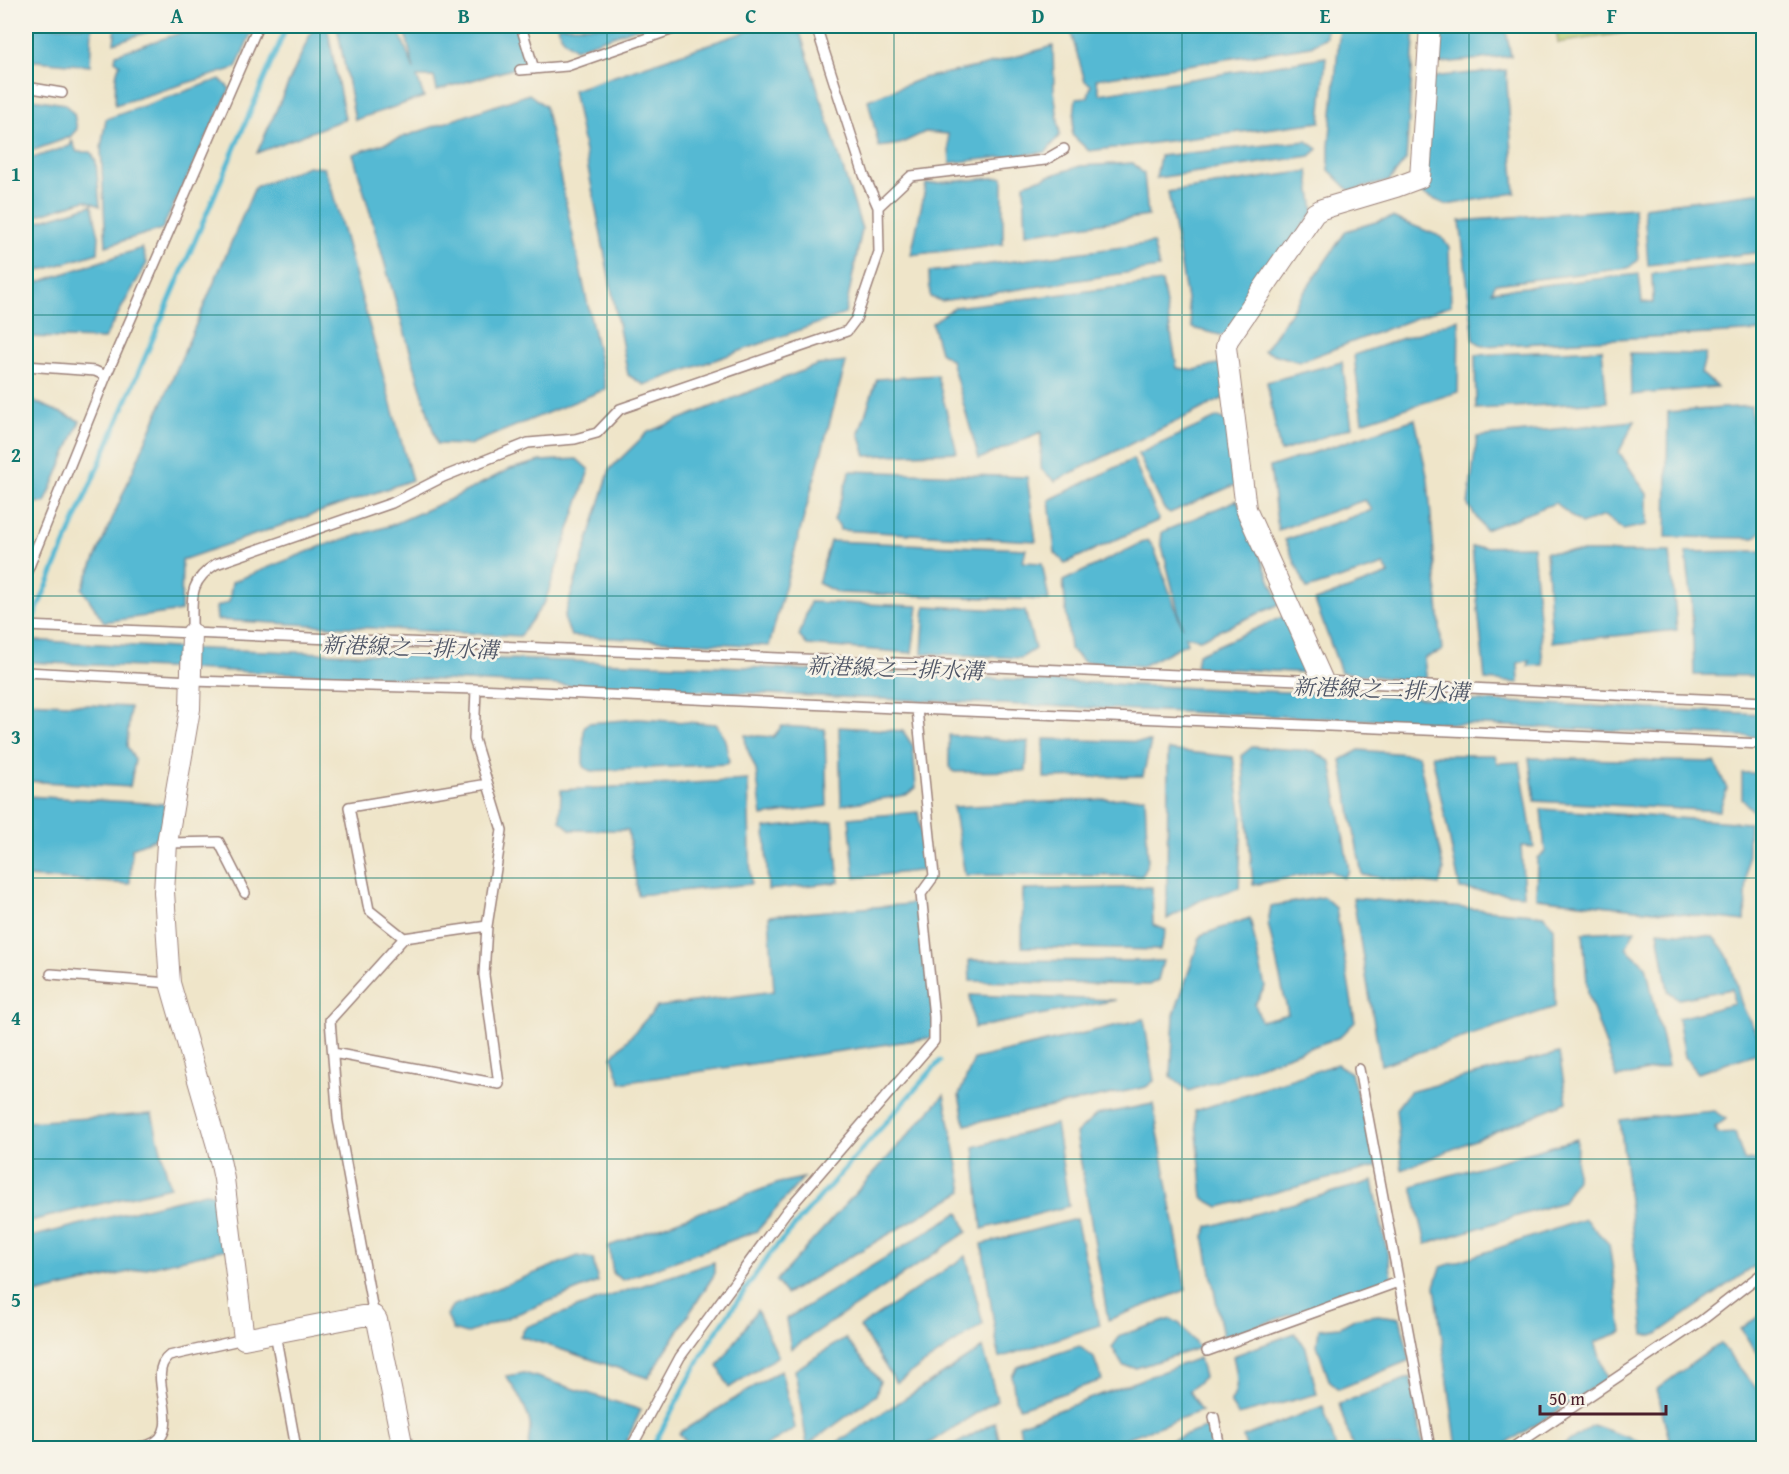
<svg xmlns="http://www.w3.org/2000/svg" width="1789" height="1474" viewBox="0 0 1789 1474" font-family="'Gentium Book Plus','Noto Serif TC',serif">
	<style>
		.green { fill: #b9cf73; stroke: #82774f; stroke-width: 1.5 }
		.water { fill: #54b9d3; stroke: #4f6c7f; stroke-width: 1.5 }
		.lines { fill: none; stroke-linecap: round; stroke-linejoin: round }
		.stream { stroke: #54b9d3; stroke-width: 5 }
		.lane-casing { stroke: #9c827a; stroke-width: 12 }
		.street-casing { stroke: #9c827a; stroke-width: 22 }
		.lane { stroke: #fff; stroke-width: 9 }
		.street { stroke: #fff; stroke-width: 20 }
		.grid { fill: none; stroke: #0f766e; stroke-width: 1.5; stroke-opacity: 0.55 }
		.labels { text-anchor: middle; dominant-baseline: central; stroke-width: 5; stroke-linejoin: round; paint-order: stroke }
		.water-label { font-size: 22px; font-style: italic; fill: #4e5566; stroke: #f7f3e8 }
		.neatline { fill: none; stroke: #0f766e; stroke-width: 2 }
		.grid-label { font-size: 20px; text-anchor: middle; font-weight: bold; fill: #0f766e }
	</style>
	<rect width="100%" height="100%" fill="#f7f3e8"/>
	<filter id="ink" filterUnits="userSpaceOnUse"><feTurbulence type="fractalNoise" baseFrequency=".0167" numOctaves="2"/><feDisplacementMap in="SourceGraphic" scale="12" xChannelSelector="R" yChannelSelector="G"/><feConvolveMatrix kernelMatrix="1 2 1 2 8 2 1 2 1" color-interpolation-filters="sRGB"/></filter>
	<filter id="wash" filterUnits="userSpaceOnUse"><feTurbulence type="fractalNoise" baseFrequency=".008" numOctaves="4" result="noise"/><feDisplacementMap in="SourceGraphic" scale="24" xChannelSelector="R" yChannelSelector="G"/><feGaussianBlur stdDeviation="1.35" result="paint"/><feColorMatrix in="noise" values="0 0 0 0 0 0 0 0 0 0 0 0 0 0 0 0 0 1.4 0 .05"/><feComposite in="paint" operator="in"/></filter>
	<g filter="url(#wash)">
		<rect width="100%" height="100%" fill="#efe5c9"/>
		<path class="green" d="M1556 26H1667L1558 43Z"/>
		<path class="water" d="M26 26H92L90 66 26 60Z
			M116 26H165L114 43Z
			M201 26H254L236 68 115 105C116 92 114 74 120 64L115 60 116 54Z
			M314 26H327L345 119 257 153Z
			M337 26H397L414 70 404 26H519L528 54 519 67 437 90 434 77H417L424 97 355 120Z
			M558 26H642L575 49 562 38Z
			M763 26H798L862 229 845 314 644 385 628 375 573 90Z
			M1069 26H1326V37L1311 46 1096 79 1100 94 1326 57 1320 122 1089 151 1072 135 1076 98 1088 97 1091 85 1085 81Z
			M1340 26H1415L1406 160 1389 181 1350 191 1329 170V147Z
			M1434 26H1505L1511 56 1433 64Z
			M1053 46 1054 90 1060 135 1046 152 950 163 948 134 925 132 900 144 879 147 868 100 923 78 982 66Z
			M1506 70 1515 193 1447 205 1422 194 1419 180 1428 80 1440 76Z
			M220 79 230 89 162 229 106 246 101 148 106 119Z
			M529 94 545 106 606 389 469 445 437 444 353 154Z
			M26 98 65 104 74 114 77 129 70 137 26 153Z
			M72 141 77 152H91L96 162 100 206 85 200 26 219V160L70 146Z
			M1307 141 1318 149 1310 156 1156 178 1160 156Z
			M1133 163 1144 174 1148 216 1026 234 1024 184 1080 166Z
			M308 166 324 168 330 183 412 480 182 560 181 611 104 622 82 589 255 187Z
			M1308 171 1314 211 1224 336 1192 328 1168 192Z
			M1003 177V244L911 255 926 184Z
			M1763 192V252L1648 265 1644 207Z
			M92 205 99 236 98 253 26 275V225Z
			M1634 208 1638 260 1628 268 1495 284 1492 291 1639 274 1642 302 1653 303 1652 274 1763 262V331L1483 346 1474 340 1460 221Z
			M1392 217 1442 237 1449 248 1451 305 1299 362 1264 351 1346 231Z
			M1153 243 1159 268 941 301 930 297 929 272Z
			M142 248 147 263 104 339 26 337V286Z
			M1162 282 1177 368 1195 370 1225 362 1232 394 1055 481 1041 469V432L979 459 951 360 940 352 932 323 955 307Z
			M1459 319 1458 392 1362 422 1354 355Z
			M1602 349 1607 402 1476 409 1475 355Z
			M1630 353 1706 354 1701 373 1717 387 1631 395Z
			M846 362 769 646 571 636 564 618 610 469 648 432 817 365Z
			M1342 362 1352 427 1280 452 1267 382Z
			M937 375 957 452 866 456 859 433 877 379Z
			M26 398 80 421 45 503 26 502Z
			M1751 406 1763 530 1754 538 1666 537 1668 412Z
			M1218 417 1235 423 1239 483 1170 513 1164 509 1138 454Z
			M1415 419 1428 480 1442 651 1424 658 1427 683 1341 672 1315 601 1389 574 1384 565 1307 589 1285 540 1372 510 1365 500 1278 530 1270 467Z
			M1635 421 1619 452 1647 494V525L1623 530 1604 516 1581 524 1555 503 1485 530 1468 505 1477 437Z
			M577 459 589 470 545 602 520 636 217 620 216 607 229 602 232 582 322 546 392 525 453 498 510 469 541 461Z
			M1133 459 1159 520 1065 563 1055 553 1049 500Z
			M850 471 1027 477 1036 541 840 530 839 525 834 520Z
			M1237 500 1280 604 1200 639 1185 636 1187 643 1142 666 1084 662 1070 649 1063 581 1148 540 1154 548 1182 627 1161 542 1162 532Z
			M830 541 1026 549 1023 562 1042 563 1049 600 838 593 818 583Z
			M1533 546 1543 665 1528 666 1530 660 1518 663 1519 683 1485 680 1472 547Z
			M1763 551V676L1694 675 1692 603 1686 552Z
			M1546 552H1670L1677 630 1552 642Z
			M810 602 918 606 912 653 807 645 799 636Z
			M925 606 1025 611 1035 649 1021 658 922 653Z
			M1291 613 1311 673 1196 667 1198 654Z
			M26 640 174 648 743 667 1763 714V737L26 662Z
			M26 702 130 707 127 746 135 760 130 787 26 781Z
			M638 719 716 724C727 738 726 746 729 762L727 764 591 771 585 768 583 763 584 727 588 723Z
			M782 726 825 729 827 806 762 816 756 770 746 746 745 735 773 737Z
			M839 727 903 731 913 746 916 788 906 795 841 805Z
			M949 735 1028 742 1026 771 954 772 949 766Z
			M1044 739 1151 742 1143 776 1044 778Z
			M1252 747 1314 751 1331 762 1349 871 1344 878 1328 870 1253 885 1242 755Z
			M1168 750 1233 757 1242 819 1239 888 1201 900 1167 919Z
			M1359 750 1418 755 1444 870 1439 885 1362 875 1341 760Z
			M1432 755H1495L1497 763 1520 762 1534 847 1521 846 1524 895 1460 889Z
			M1529 758 1715 762 1727 789 1719 811 1535 801Z
			M1742 773H1763V832L1758 827 1756 814 1742 799Z
			M748 780 751 884 638 895 628 830H571L560 821 561 790Z
			M26 796 164 804 165 835 132 848 130 884 26 877Z
			M1145 797 1148 861 1142 876 965 875 953 807Z
			M1541 809 1749 823 1745 921 1536 898 1537 858 1545 852Z
			M918 812 927 870 855 878 849 818Z
			M833 821 839 882 768 890 765 828Z
			M1152 887 1153 925 1166 930 1160 950 1022 947 1023 890Z
			M1324 897 1336 908 1355 1022 1340 1037 1189 1091 1171 1077 1174 1015 1201 935 1250 918 1265 987 1255 1004 1261 1021 1288 1014 1268 923 1271 906Z
			M1353 898 1544 915 1554 928 1555 1007 1381 1065Z
			M921 903 936 1037 621 1083 612 1057 657 1007 774 991 769 916Z
			M1635 930 1626 948 1646 966 1668 1066 1617 1078 1588 994 1583 933Z
			M1658 931 1713 937C1734 958 1733 975 1741 1002 1746 1016 1756 1031 1763 1045V1051L1698 1073 1685 1057 1678 1018 1734 1004 1732 989 1679 999 1668 991Z
			M969 960 1163 961 1158 980 1149 985 970 981Z
			M970 995 1116 1000 974 1028Z
			M1144 1019 1154 1081 1146 1087 965 1125 959 1095 974 1059Z
			M1559 1053 1567 1102 1402 1170 1396 1109 1409 1092Z
			M1337 1064 1351 1073 1378 1166 1219 1207 1203 1198 1195 1111Z
			M944 1095 963 1191 786 1294 776 1281Z
			M1153 1104 1186 1290 1108 1320 1076 1134 1096 1115Z
			M1714 1111 1726 1119 1715 1127 1717 1134 1735 1133 1744 1161 1763 1159V1260L1656 1335H1644L1620 1120Z
			M152 1114 170 1187 26 1222V1122Z
			M1056 1124 1069 1206 982 1229 974 1147Z
			M1577 1139 1576 1179 1563 1202 1426 1244 1412 1186Z
			M803 1178 757 1231 623 1280 613 1274 609 1246 779 1183Z
			M1373 1181 1393 1281 1223 1337 1204 1236 1208 1227Z
			M205 1193 218 1195 227 1249 26 1296V1238Z
			M959 1212 967 1232 791 1349 786 1319Z
			M1076 1219 1100 1325 999 1358 982 1244Z
			M1585 1219 1609 1244 1622 1332 1595 1342 1607 1379 1499 1448H1457L1435 1286 1441 1267Z
			M578 1256 593 1259 598 1282 466 1334 453 1330 447 1315 452 1306Z
			M966 1256 983 1324 896 1383 860 1327Z
			M714 1262V1275L648 1378 520 1336 526 1327 598 1300Z
			M757 1310 778 1356 729 1388 718 1366Z
			M1763 1313V1363L1741 1329Z
			M1378 1315 1400 1318 1410 1360 1339 1389 1329 1380 1317 1345 1319 1329 1340 1327 1356 1318Z
			M1171 1319 1180 1324 1199 1348 1136 1368 1123 1366 1112 1347 1121 1335Z
			M1295 1333 1306 1348 1317 1394 1238 1415 1230 1403C1240 1387 1237 1373 1233 1356Z
			M845 1338 880 1381 876 1395 807 1445 795 1370Z
			M1720 1343 1763 1397V1436L1745 1448H1671L1657 1389Z
			M1079 1346 1094 1358 1102 1380 1020 1408 1015 1399 1012 1376 1018 1367Z
			M983 1348 997 1400 922 1448H839L836 1443Z
			M1199 1358 1204 1377 1189 1391 1201 1411 1099 1448H1023L1019 1425Z
			M781 1370 795 1428 763 1448H691L679 1433Z
			M524 1373 641 1410 623 1448H529C527 1440 531 1433 530 1424 527 1407 516 1391 506 1376Z
			M1411 1377 1423 1448H1355L1352 1445 1339 1404Z
			M1323 1406 1336 1448H1246L1243 1437Z
			M995 1422 1001 1448H949Z
			M1593 1425 1647 1444V1448H1559Z
			M1208 1427 1214 1448H1149Z"/>
		<g class="lines">
			<path class="stream" d="M26 635 287 26
				M652 1448 708 1344 769 1255 940 1061"/>
		</g>
	</g>
	<g filter="url(#ink)">
		<g class="lines">
			<defs>
				<path id="lane" d="M521 26 534 69
					M520 70 567 66 682 26
					M26 87 62 93
					M878 207 911 176 1045 160 1064 149
					M26 366 95 371 106 376 26 574
					M106 376 258 26
					M26 626 1323 681 1764 702
					M192 633C193 601 186 583 216 564L392 503 443 477 528 443 575 439 597 433 620 409 847 331 856 319 879 252 878 207 864 175 816 26
					M26 672 191 681 476 689 917 709 1764 744
					M167 843 219 842 245 893
					M487 926 404 938 369 910 349 807 488 784
					M51 974 170 983
					M333 1053 499 1084 484 975 487 926 502 830 474 739 476 689
					M1359 1069 1430 1448
					M374 1316 338 1120 330 1020 404 938
					M275 1333 296 1448
					M1207 1351 1398 1282
					M1214 1417 1220 1448
					M130 1448C136 1447 143 1447 149 1445 188 1431 143 1375 169 1356L244 1339
					M631 1448 680 1357 786 1212 934 1041V1017L921 894 934 876 917 709
					M1512 1448 1701 1321 1764 1272"/>
				<path id="street" d="M192 633 190 709 167 843 164 892 170 983 217 1146 224 1179 244 1339 362 1316H374L377 1320 403 1448
					M1323 681 1246 509 1226 347 1228 340 1315 213 1322 209 1396 187 1420 178 1430 26"/>
			</defs>
			<use href="#lane" class="lane-casing"/>
			<use href="#street" class="street-casing"/>
			<use href="#lane" class="lane"/>
			<use href="#street" class="street"/>
		</g>
	</g>
	<path class="grid" d="M320 26V1448M607 26V1448M894 26V1448M1182 26V1448M1469 26V1448M26 315H1764M26 596H1764M26 878H1764M26 1159H1764"/>
	<g class="labels">
		<g class="water-label">
			<text transform="translate(410 647) rotate(2)">新港線之二排水溝</text>
			<text transform="translate(895 668) rotate(2)">新港線之二排水溝</text>
			<text transform="translate(1381 689) rotate(2)">新港線之二排水溝</text>
		</g>
	</g>
	<rect width="1789" height="1474" fill="none" stroke="#f7f3e8" stroke-width="66"/>
	<path d="M1540 1405v9h126v-9" fill="none" stroke="#4a1f2b" stroke-width="3"/>
	<text x="1549" y="1405" font-size="18" fill="#4a1f2b" stroke="#f7f3e8" stroke-width="4.5" paint-order="stroke">50 m</text>
	<rect x="33" y="33" width="1723" height="1408" class="neatline"/>
	<g class="grid-label">
		<text x="177" y="23">A</text>
		<text x="464" y="23">B</text>
		<text x="751" y="23">C</text>
		<text x="1038" y="23">D</text>
		<text x="1325" y="23">E</text>
		<text x="1612" y="23">F</text>
		<text x="16" y="181">1</text>
		<text x="16" y="462">2</text>
		<text x="16" y="744">3</text>
		<text x="16" y="1025">4</text>
		<text x="16" y="1307">5</text>
	</g>
</svg>
